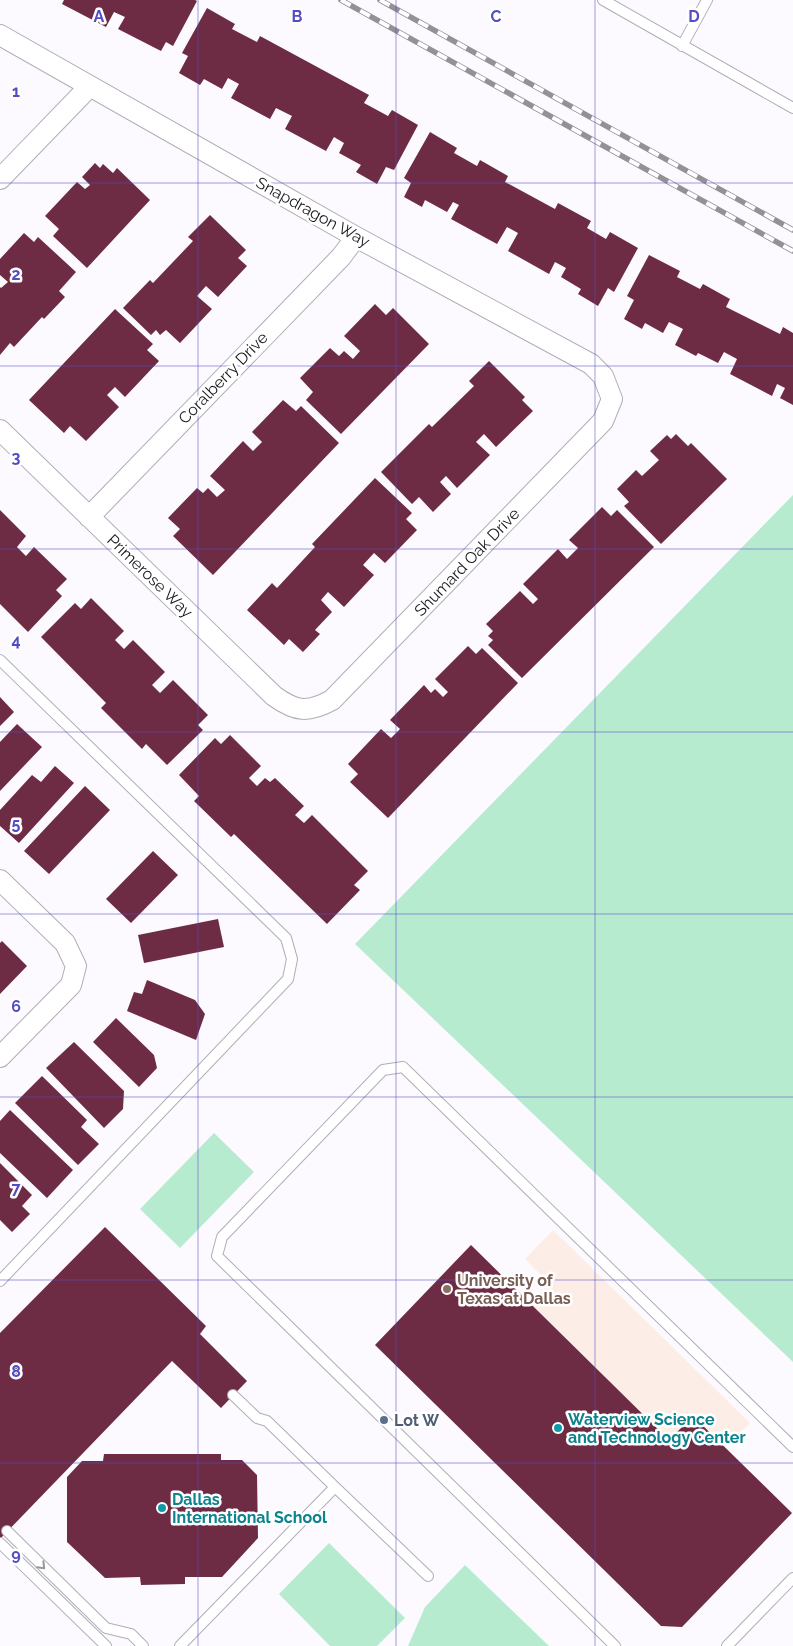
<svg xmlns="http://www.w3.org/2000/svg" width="793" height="1646" viewBox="0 0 793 1646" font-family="Raleway,sans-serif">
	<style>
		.industrial { fill: #fceee7 }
		.green { fill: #b7ebd0 }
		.building { fill: #6d2c44 }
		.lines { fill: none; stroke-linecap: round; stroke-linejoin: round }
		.lane-casing { stroke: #b1adb8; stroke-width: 12 }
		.street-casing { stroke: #b1adb8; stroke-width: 22 }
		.lane { stroke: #fff; stroke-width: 10 }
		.street { stroke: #fff; stroke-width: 20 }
		.rail-casing { stroke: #939196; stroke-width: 5.5 }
		.rail { stroke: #fff; stroke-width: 4; stroke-dasharray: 11; stroke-linecap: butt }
		.oneway { stroke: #989798 }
		.grid { fill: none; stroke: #534cc4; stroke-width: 1; stroke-opacity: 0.55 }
		.education-dot { fill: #8d6e63; stroke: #fff; stroke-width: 2 }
		.service-dot { fill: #5c6f8a; stroke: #fff; stroke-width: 2 }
		.culture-dot { fill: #0f9aa8; stroke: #fff; stroke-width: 2 }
		.labels { text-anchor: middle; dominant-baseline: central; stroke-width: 5; stroke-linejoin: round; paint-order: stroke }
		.street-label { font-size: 16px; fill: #19171b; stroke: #fff }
		.education-label { font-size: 16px; font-weight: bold; fill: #785e54; stroke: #fff; text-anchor: start }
		.culture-label { font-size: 16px; font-weight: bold; fill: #0d838f; stroke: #fff; text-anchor: start }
		.service-label { font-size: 16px; font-weight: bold; fill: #4e5e75; stroke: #fff; text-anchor: start }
		.grid-label { font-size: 16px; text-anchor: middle; font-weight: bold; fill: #534cc4; stroke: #fff; stroke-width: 5; stroke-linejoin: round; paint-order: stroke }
	</style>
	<rect width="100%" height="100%" fill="#fcfaff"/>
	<path class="industrial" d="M553 1230 750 1423 726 1447 693 1416 669 1440 530 1303 549 1283 525 1259Z"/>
	<path class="green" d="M793 495V1362L355 944Z
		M214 1133 254 1172 180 1248 140 1209Z
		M329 1543 405 1618 377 1646H330L279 1594Z
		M465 1565 549 1646H408L425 1607Z"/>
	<path class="building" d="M64 0H195L197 1 173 46 166 42 161 51 118 29 125 17 114 12 106 27 62 4Z
		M207 8 235 24 232 29 257 42 260 36 369 95 364 103 388 116 392 110 418 125 394 170 386 167 377 184 356 172 361 165 339 153 344 143 334 137 326 151 285 129 292 116 276 108 270 119 231 98 239 84 228 78 222 89 204 79 200 85 179 73 188 56 182 53Z
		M430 132 457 148 454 153 477 166 480 160 508 176 505 182 555 209 558 203 591 221 587 228 606 239 610 232 638 248 614 292 608 288 598 306 578 294 581 289 561 277 566 268 555 262 549 274 508 251 518 233 507 227 497 244 451 219 459 205 453 202 447 212 425 200 422 207 404 197 411 183 404 178Z
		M95 163 100 168 103 164 113 173 117 168 150 200 87 268 53 236 59 229 45 216 77 182 85 189 90 185 82 177Z
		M210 215 246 250 238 258 247 266 218 297 206 286 197 296 212 309 180 343 166 330 160 335 156 330 151 335 123 308 150 280 153 283 193 241 188 237Z
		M24 233 34 242 38 237 76 272 59 291 65 297 44 319 42 317 14 347 10 343 0 355V287L1 288 8 282 0 275V259Z
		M649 255 680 271 677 277 700 289 703 284 730 299 726 307 780 334 783 327 793 333V405L780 398 785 388 777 384 772 396 730 374 737 359 724 352 718 363 698 353 696 356 675 345 683 329 669 322 663 333 645 323 642 329 624 319 634 300 627 296Z
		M375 304 386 315 393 308 429 344 341 434 306 400 313 392 300 378 330 348 339 356 344 351 353 359 360 351 344 336Z
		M115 309 153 344 147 350 159 361 125 397 115 387 107 395 119 407 86 441 70 426 64 433 29 400Z
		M489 361 525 397 522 400 533 411 496 447 484 434 476 442 490 455 457 488 446 476 440 482 451 494 433 512 419 497 412 504 381 472 429 424 432 427 474 386 469 381Z
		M283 400 296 411 301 406 339 443 213 575 173 536 180 529 168 518 197 488 203 493 208 488 217 497 225 490 210 476 243 441 253 451 262 442 252 432Z
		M676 434 688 446 691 443 727 479 661 544 624 506 629 502 617 489 636 470 642 476 659 460 650 451 667 435 671 439Z
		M375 478 412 513 406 519 417 530 385 563 374 553 363 565 374 575 344 607 328 592 321 600 332 612 315 630 320 634 303 652 289 639 284 645 247 610 272 583 277 588 315 547 312 544Z
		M602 507 611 516 617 510 654 547 522 678 488 645 493 640 488 636 493 631 486 624 520 591 533 604 538 599 523 584 558 549 567 559 578 548 569 540Z
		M0 510 26 536 17 547 26 556 34 547 67 579 56 590 62 596 28 632 0 604Z
		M91 598 124 631 115 640 124 649 133 640 165 672 152 685 160 693 173 680 208 715 198 725 203 730 167 765 146 744 142 749 101 708 106 703 41 637 75 603 81 609Z
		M468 646 476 654 482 648 518 683 388 818 350 782 358 774 348 764 381 729 391 738 400 729 390 720 424 685 431 693 435 689 443 697 448 692 435 679Z
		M0 697 14 712 0 726Z
		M17 724 42 747 0 791V742Z
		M230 735 261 766 249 778 257 786 265 778 270 782 275 778 304 806 295 815 304 823 312 815 368 871 354 885 360 890 327 924 234 834 231 837 194 801 199 796 179 775 215 738 221 744Z
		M55 766 74 783 19 843 0 826V810L32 775 41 782Z
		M85 786 110 810 49 874 24 851Z
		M153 851 178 875 131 923 106 899Z
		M218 919 224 947 144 963 138 935Z
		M2 941 27 966 0 994V943Z
		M147 980 195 1000 205 1014 196 1040 127 1011 134 992 142 994Z
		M116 1018 154 1055 157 1068 139 1087 93 1042Z
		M74 1042 124 1091 123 1109 104 1128 46 1068Z
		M42 1076 87 1120 81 1127 99 1144 78 1165 15 1103Z
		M10 1110 73 1170 47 1198 0 1153V1121Z
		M0 1163 32 1195 22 1206 30 1214 12 1232 0 1220Z
		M105 1227 206 1326 200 1334 247 1381 221 1408 172 1361 0 1539V1333Z
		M471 1245 669 1440 693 1416 792 1513 682 1627 661 1626 375 1345Z
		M104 1454H221V1460H242L257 1475 258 1538 222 1577H185V1584L141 1585 140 1577 105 1578 67 1542V1477L82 1461H103Z"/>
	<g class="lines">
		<defs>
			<path id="lane" d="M603 0 793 108
				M682 46 707 0
				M0 660 286 938 292 959 288 979 0 1281
				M335 1487 428 1576
				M7 1531 106 1628 131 1634 143 1646
				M0 1543 106 1646
				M180 1646 335 1487 267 1421 257 1418 233 1395
				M615 1646 217 1256 222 1237 383 1070 403 1067 793 1447
				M727 1646 793 1578"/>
			<path id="street" d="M0 35 356 237 591 364 603 376 612 399 603 421 332 700C308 713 296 712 274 696L0 430
				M0 179 90 86
				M89 517 341 257 356 237
				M0 880 65 943 76 966 71 985 0 1057"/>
		</defs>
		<use href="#lane" class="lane-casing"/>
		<use href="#street" class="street-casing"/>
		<use href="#lane" class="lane"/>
		<use href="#street" class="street"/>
		<defs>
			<path id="rail" d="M341 0 793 251
				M380 0 793 230"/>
		</defs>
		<use href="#rail" class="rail-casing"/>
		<use href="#rail" class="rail"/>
	</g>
	<defs><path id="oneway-chevron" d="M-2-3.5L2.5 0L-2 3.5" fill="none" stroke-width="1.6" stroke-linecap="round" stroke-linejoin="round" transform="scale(1.25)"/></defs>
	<use class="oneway" href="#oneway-chevron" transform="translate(42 1566) rotate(45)"/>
	<path class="grid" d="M198 0V1646M396 0V1646M595 0V1646M0 183H793M0 366H793M0 549H793M0 732H793M0 914H793M0 1097H793M0 1280H793M0 1463H793"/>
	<circle class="education-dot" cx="447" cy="1289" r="5"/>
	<circle class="service-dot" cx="384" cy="1420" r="5"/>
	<g class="culture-dot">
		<circle cx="558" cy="1428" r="5"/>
		<circle cx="162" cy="1508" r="5"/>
	</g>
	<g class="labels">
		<g class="street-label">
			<text transform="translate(313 212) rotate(29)">Snapdragon Way</text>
			<text transform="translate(223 378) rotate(-46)">Coralberry Drive</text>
			<text transform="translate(467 562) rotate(-46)">Shumard Oak Drive</text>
			<text transform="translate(150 576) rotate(44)">Primerose Way</text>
		</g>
		<g class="education-label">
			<text x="457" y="1280">University of<tspan x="457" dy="18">Texas at Dallas</tspan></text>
		</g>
		<g class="culture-label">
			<text x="568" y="1419">Waterview Science<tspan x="568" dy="18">and Technology Center</tspan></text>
			<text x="172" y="1499">Dallas<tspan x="172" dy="18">International School</tspan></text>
		</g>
		<g class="service-label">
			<text x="394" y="1420">Lot W</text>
		</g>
	</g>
	<g class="grid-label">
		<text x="99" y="22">A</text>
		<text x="297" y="22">B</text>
		<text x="496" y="22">C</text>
		<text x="694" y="22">D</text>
		<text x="16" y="97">1</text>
		<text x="16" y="280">2</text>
		<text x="16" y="463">3</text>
		<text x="16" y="646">4</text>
		<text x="16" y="829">5</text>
		<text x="16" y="1012">6</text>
		<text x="16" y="1194">7</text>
		<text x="16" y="1377">8</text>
		<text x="16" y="1560">9</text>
	</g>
</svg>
